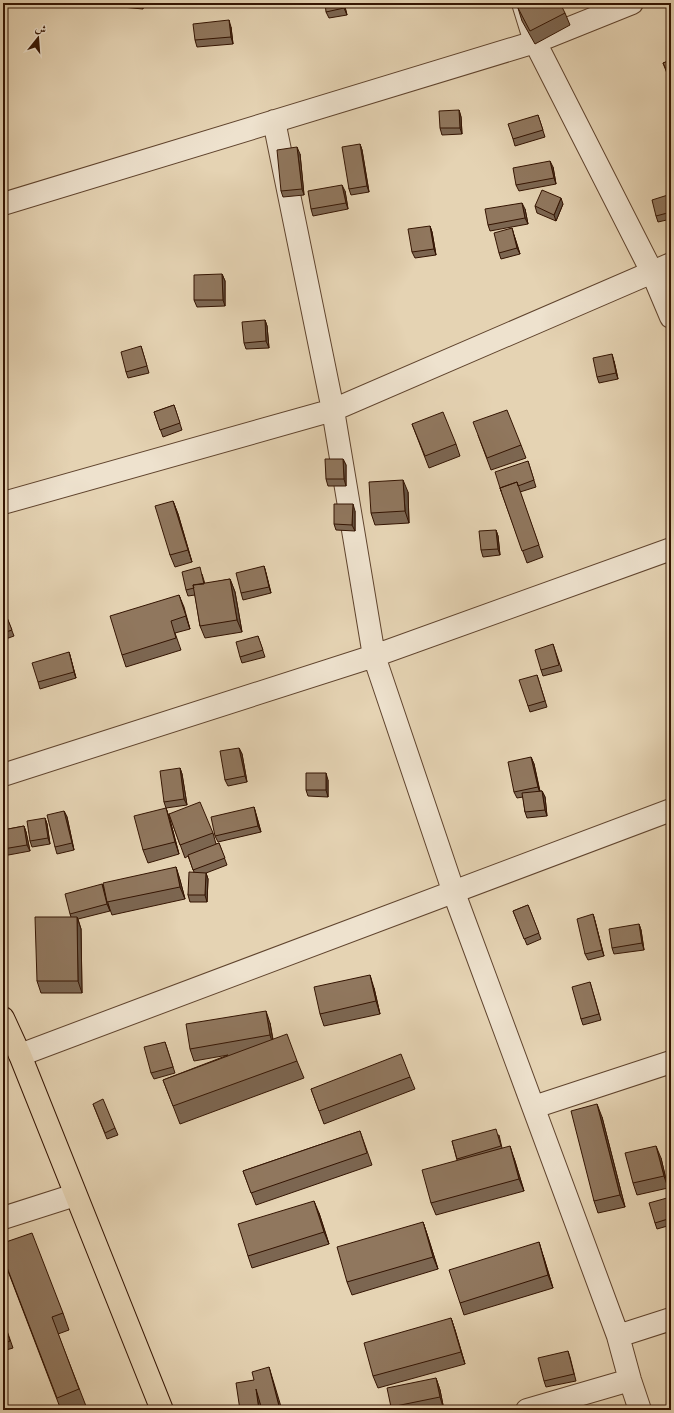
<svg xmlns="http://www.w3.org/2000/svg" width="674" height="1413" viewBox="0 0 674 1413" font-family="'IM FELL Great Primer',Amiri,serif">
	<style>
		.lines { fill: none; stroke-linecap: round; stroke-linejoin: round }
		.minor-casing { stroke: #60442e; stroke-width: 24 }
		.major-casing { stroke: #341402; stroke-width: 24 }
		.minor { stroke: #eee2ce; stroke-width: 22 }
		.major { stroke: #e5d3b3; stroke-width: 22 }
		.wall { fill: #7c6651; stroke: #341402 }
		.shaded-wall { fill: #655342; stroke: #341402 }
		.building { fill: #90775e; stroke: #341402 }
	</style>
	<rect width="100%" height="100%" fill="#e5d3b3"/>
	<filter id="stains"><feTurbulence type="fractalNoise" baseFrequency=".005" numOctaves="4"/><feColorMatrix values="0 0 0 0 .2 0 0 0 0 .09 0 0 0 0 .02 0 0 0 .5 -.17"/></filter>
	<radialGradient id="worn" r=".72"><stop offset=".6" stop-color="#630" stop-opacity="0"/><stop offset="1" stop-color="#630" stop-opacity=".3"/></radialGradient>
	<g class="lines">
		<defs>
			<path id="minor" d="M523 3 535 42 652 272 671 317
				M274 121 333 410 374 656 454 893 618 1336 630 1380 640 1410
				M3 204 535 42 632 3
				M3 503 333 410 671 264
				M3 775 374 656 671 549
				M20 1055 671 810
				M534 1107 671 1062
				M3 1218 75 1195
				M618 1336 671 1319
				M527 1410 630 1380"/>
			<path id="major" d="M3 1018 20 1055 162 1410"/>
		</defs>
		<use href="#minor" class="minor-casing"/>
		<use href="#major" class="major-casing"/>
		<use href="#minor" class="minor"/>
		<use href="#major" class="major"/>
	</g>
	<path class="wall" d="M121 3H143V9L122 7Z
		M344 3 347 15 329 18 326 12Z
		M518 8 565 13 570 25 535 44 522 21Z
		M231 27 233 44 197 47 195 40Z
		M671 60V82L668 76 663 63Z
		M459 110 461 117 462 134 442 135 440 128Z
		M538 115 545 137 515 146 513 139Z
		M360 144 362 150 369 192 351 195 349 189Z
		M300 154 304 195 283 197 281 191Z
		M553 167 556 184 519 191 516 185Z
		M345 191 348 209 313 216 311 209Z
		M671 194V219L658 222 656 216Z
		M563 204 556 221 537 213 535 206Z
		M525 209 528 224 490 231 488 225Z
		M430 226 432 232 436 255 415 258 412 252Z
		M514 235 520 254 501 259 499 253Z
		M222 274 225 281V306L197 307 194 300Z
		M265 320 267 326 269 348 246 349 244 343Z
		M141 346 149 373 128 378 126 372Z
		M614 361 618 379 599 383 597 377Z
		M174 405 182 430 163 437 154 412Z
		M412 424 456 444 460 456 429 468Z
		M478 435 521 445 526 458 491 470Z
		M343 459 346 465V486H328L326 479Z
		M528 461 536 487 520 492 543 557 527 563 501 491Z
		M408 492 409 523 375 525 371 513Z
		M173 501 178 514 192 562 175 567 170 555Z
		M355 511V531L336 530 334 524Z
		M496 530 498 536 500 555 483 557 481 550Z
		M264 566 266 573 271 593 243 600 241 593Z
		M202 574 205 584 230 579 235 592 242 632 205 638 200 626 195 595 188 596 186 590Z
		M179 595 190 629 175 633 181 650 126 667 122 655Z
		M4 610 14 636 3 640V611Z
		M258 636 265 657 242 663 240 657Z
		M553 644 562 671 543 676 541 670Z
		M69 652 76 678 40 689 38 682Z
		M537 675 547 707 530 712 528 706Z
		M239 748 242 754 247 782 228 786 225 780Z
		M531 757 534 764 540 791H542L545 797 547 816 527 818 525 812 523 797 517 798 514 792Z
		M180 768 182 774 187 805 166 808 164 802Z
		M328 780V797L308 796 306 790Z
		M254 807 256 814 261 832 218 842 215 836Z
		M166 808 170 820 179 854 148 863 143 850Z
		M64 811 67 817 74 850 57 854 55 847Z
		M169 814 213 833 216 844 219 843 227 865 206 873 208 879 207 902H190L188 895 194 872 188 856 185 858Z
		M45 818 47 824 50 844 32 847 30 841Z
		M24 826 26 832 30 851 3 856V830Z
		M176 867 180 880 185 899 112 915 108 904 110 911 78 919 81 929 82 993H41L37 981 71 917 70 914 102 884 107 899Z
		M528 905 541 939 527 945 513 911Z
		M593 914 595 921 604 956 588 960 585 954Z
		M639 924 641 930 644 950 614 954 612 948Z
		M590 982 601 1020 583 1025 581 1019Z
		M374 988 380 1014 324 1026 320 1014Z
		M270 1023 273 1039 297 1061 304 1078 180 1124 163 1080 228 1055 194 1061 190 1049Z
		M165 1042 175 1073 154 1079 151 1073Z
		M410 1077 415 1089 324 1124 311 1089Z
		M93 1104 115 1128 118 1135 107 1139Z
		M602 1117 625 1207 598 1213 594 1201Z
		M360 1131 372 1165 256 1205 243 1171Z
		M499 1135 502 1148 514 1158 524 1191 436 1215 431 1203 457 1160 452 1141Z
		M661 1158 668 1188 637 1195 633 1183Z
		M667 1198 671 1211V1225L657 1229 655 1223Z
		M319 1213 329 1244 252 1268 248 1256Z
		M423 1222 427 1234 438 1269 352 1295 347 1282Z
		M543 1255 553 1288 464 1315 460 1303Z
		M3 1258 63 1313 69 1330 58 1334 86 1406 76 1410H61Z
		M451 1318 455 1330 465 1364 378 1388 373 1376Z
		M5 1325 13 1348 3 1351V1326Z
		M568 1351 570 1357 576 1381 546 1387 544 1381Z
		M436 1378 440 1390 444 1410H392L391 1407Z"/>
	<path class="shaded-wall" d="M140 3H143V9Z
		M343 3H344L347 15 344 8Z
		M229 20 231 27 233 44 231 37Z
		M459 110 461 117 462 134 460 128Z
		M360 144 362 150 369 192 367 186Z
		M297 147 300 154 304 195 302 189Z
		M550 161 553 167 556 184 554 178Z
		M342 185 345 191 348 209 346 203Z
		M561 198 563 204 556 221 554 215Z
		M522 203 525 209 528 224 525 218Z
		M430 226 432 232 436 255 434 249Z
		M512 228 514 235 520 254 517 248Z
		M222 274 225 281V306L223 300Z
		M265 320 267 326 269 348 266 341Z
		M612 354 614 361 618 379 616 373Z
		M343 459 346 465V486L344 479Z
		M403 480 408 492 409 523 405 511Z
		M173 501 178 514 192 562 188 550Z
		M353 504 355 511V531L352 525Z
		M496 530 498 536 500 555 498 549Z
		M264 566 266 573 271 593 269 587Z
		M230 579 235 592 242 632 237 620Z
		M179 595 184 607 190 629 186 616Z
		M69 652 71 659 76 678 74 672Z
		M239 748 242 754 247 782 245 776Z
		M531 757 534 764 540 793 538 787Z
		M180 768 182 774 187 805 184 799Z
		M326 773 328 780V797L326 790Z
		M542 791 545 797 547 816 545 810Z
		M254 807 256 814 261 832 258 826Z
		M166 808 170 820 179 854 175 842Z
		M64 811 67 817 74 850 72 843Z
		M45 818 47 824 50 844 48 838Z
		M24 826 26 832 30 851 27 845Z
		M176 867 180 880 185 899 180 887Z
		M206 873 208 879 207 902 205 895Z
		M102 884 105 891 110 911 107 904Z
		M593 914 595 921 604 956 602 950Z
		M77 917 81 929 82 993 78 981Z
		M639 924 641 930 644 950 642 943Z
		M370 975 374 988 380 1014 376 1001Z
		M266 1011 270 1023 274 1048 270 1035Z
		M597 1104 602 1117 625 1207 620 1195Z
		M510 1146 514 1158 524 1191 519 1179Z
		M656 1146 661 1158 668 1188 664 1176Z
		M314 1201 319 1213 329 1244 324 1232Z
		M423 1222 427 1234 438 1269 433 1257Z
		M539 1242 543 1255 553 1288 548 1275Z
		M451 1318 455 1330 465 1364 461 1352Z
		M269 1367 273 1380 282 1410H280Z
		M436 1378 440 1390 444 1410 440 1397Z
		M256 1389 260 1401 262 1410H259Z"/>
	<path class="building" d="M325 3H343L344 8 326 12Z
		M527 3H560L565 13 530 31 518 8Z
		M229 20 231 37 195 40 193 24Z
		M671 60V79L663 63Z
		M459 110 460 128H440L439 111Z
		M538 115 543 130 513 139 508 124Z
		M360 144 367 186 349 189 342 147Z
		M297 147 302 189 281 191 277 150Z
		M550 161 554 178 516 185 513 168Z
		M342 185 346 203 311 209 308 191Z
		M542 190 561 198 554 215 535 206Z
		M671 194V212L656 216 652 200Z
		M522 203 525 218 488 225 485 209Z
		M430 226 434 249 412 252 408 229Z
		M512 228 517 248 499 253 494 233Z
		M222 274 223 300H194V275Z
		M265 320 266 341 244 343 242 322Z
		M141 346 147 366 126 372 121 352Z
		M612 354 616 373 597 377 593 358Z
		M174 405 180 423 160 430 154 412Z
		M507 410 521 445 487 458 473 422Z
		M443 412 456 444 425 456 412 424Z
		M325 459H343L344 479H326Z
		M528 461 534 480 518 486 517 482 500 488 501 491 495 472Z
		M403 480 405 511 371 513 369 482Z
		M517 482 539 545 522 551 500 488Z
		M173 501 188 550 170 555 155 506Z
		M334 504H353L352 525 334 524Z
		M496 530 498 549 481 550 479 531Z
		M264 566 269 587 241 593 236 573Z
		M200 567 204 584 193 585 194 588 186 590 182 572Z
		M230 579 237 620 200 626 193 585Z
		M179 595 186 616 171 621 176 638 122 655 110 616Z
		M4 610 12 630 3 633V611Z
		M258 636 263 650 240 657 236 642Z
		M553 644 559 665 541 670 535 650Z
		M69 652 74 672 38 682 32 663Z
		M537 675 545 701 528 706 519 680Z
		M239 748 245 776 225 780 220 751Z
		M531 757 538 787 514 792 508 762Z
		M180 768 184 799 164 802 160 771Z
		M306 773H326V790H306Z
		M542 791 545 810 525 812 522 793Z
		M200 802 213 833 180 845 169 814Z
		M254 807 258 826 215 836 211 817Z
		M166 808 175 842 143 850 134 816Z
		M64 811 72 843 55 847 47 815Z
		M45 818 48 838 30 841 27 821Z
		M24 826 27 845 3 849V830Z
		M219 843 225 858 193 870 188 855Z
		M176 867 180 887 107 902 103 883Z
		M189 872 206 873 205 895H188Z
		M102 884 107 904 70 914 65 894Z
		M528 905 539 933 524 939 513 911Z
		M593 914 602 950 585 954 577 919Z
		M35 917H77L78 981H37Z
		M639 924 642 943 612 948 609 929Z
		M370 975 376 1001 320 1014 314 987Z
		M590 982 599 1014 581 1019 572 987Z
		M266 1011 270 1035 190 1049 186 1024Z
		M287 1034 297 1061 173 1106 163 1080Z
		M165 1042 173 1067 151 1073 144 1047Z
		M401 1054 410 1077 319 1111 311 1089Z
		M103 1099 115 1128 105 1133 93 1104Z
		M597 1104 620 1195 594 1201 571 1111Z
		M496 1129 501 1146 457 1159 452 1141Z
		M360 1131 367 1153 251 1193 243 1171Z
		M510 1146 519 1179 431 1203 422 1170Z
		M656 1146 664 1176 633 1183 625 1153Z
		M667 1198 671 1213V1218L655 1223 649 1203Z
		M314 1201 324 1232 248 1256 238 1224Z
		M423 1222 433 1257 347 1282 337 1247Z
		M32 1233 63 1313 52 1317 79 1389 57 1398 3 1257V1243Z
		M539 1242 548 1275 460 1303 449 1270Z
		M451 1318 461 1352 373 1376 364 1343Z
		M5 1325 10 1341 3 1344V1326Z
		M568 1351 574 1374 544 1381 538 1358Z
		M269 1367 280 1410H262L256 1389 259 1410H240L236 1383 254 1380 252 1372Z
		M436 1378 440 1397 391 1407 387 1388Z
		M560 1407 561 1410H550Z"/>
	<rect width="674" height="1413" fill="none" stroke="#e5d3b3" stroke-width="16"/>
	<rect x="4" y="4" width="666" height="1405" fill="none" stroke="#341402" stroke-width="2"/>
	<rect x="8" y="8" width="658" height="1397" fill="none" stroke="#341402"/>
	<g transform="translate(38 38) rotate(17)" stroke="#eee2ce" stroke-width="3" paint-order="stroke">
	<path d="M0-3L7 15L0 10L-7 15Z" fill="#341402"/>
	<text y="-6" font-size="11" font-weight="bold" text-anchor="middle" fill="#341402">ش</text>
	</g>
	<rect width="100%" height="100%" filter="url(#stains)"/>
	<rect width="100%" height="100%" fill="url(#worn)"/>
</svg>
